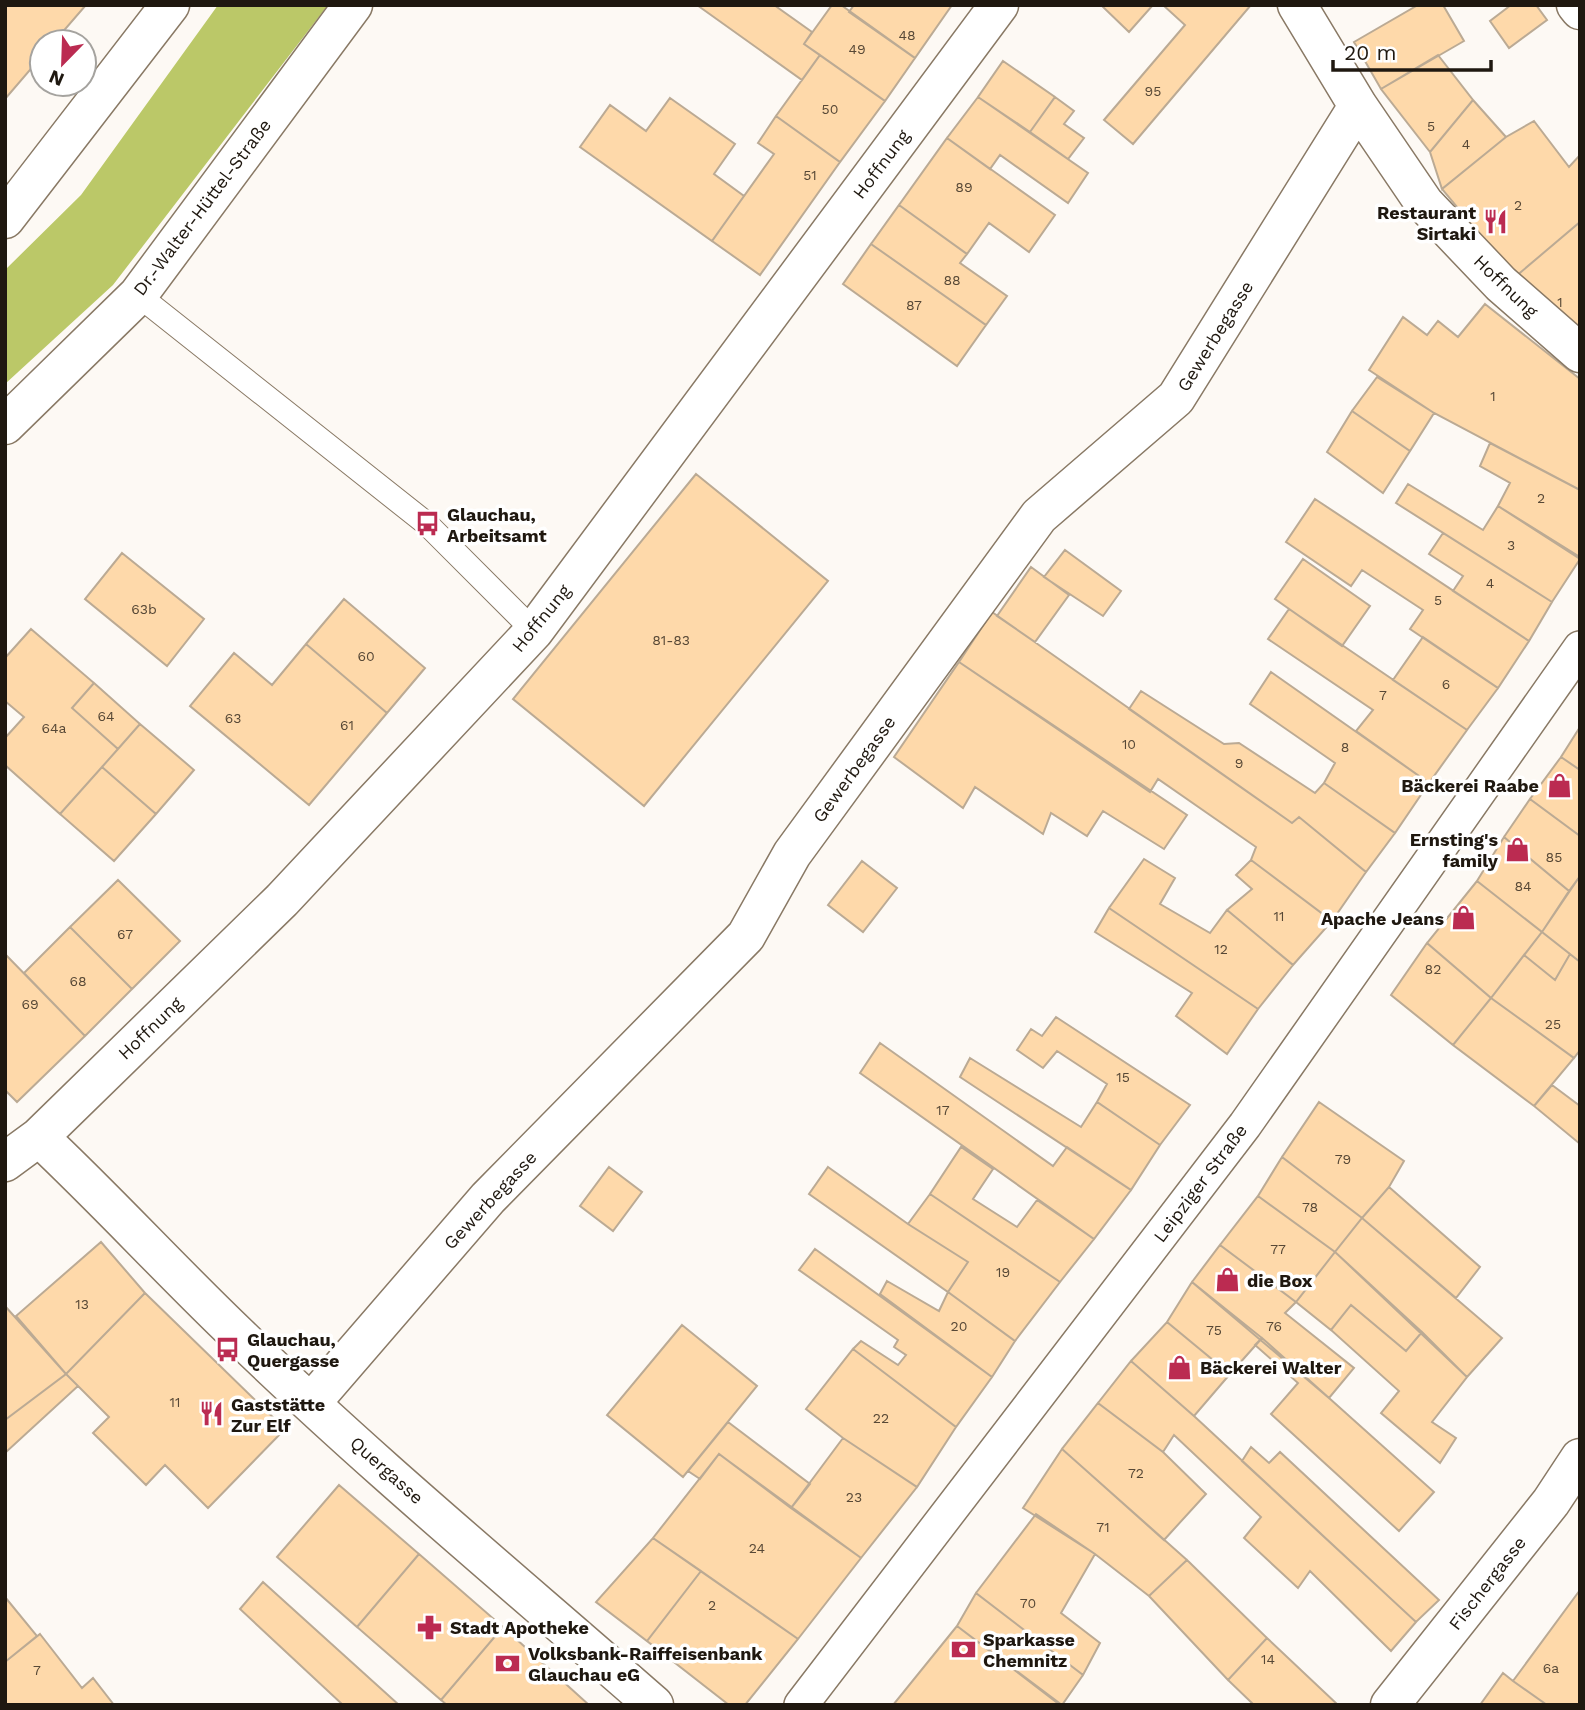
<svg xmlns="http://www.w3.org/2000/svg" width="1585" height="1710" viewBox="0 0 1585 1710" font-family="'Work Sans',sans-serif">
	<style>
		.forest { fill: #bbc868 }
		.building { fill: #fed9aa; stroke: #bbaa94; stroke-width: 2 }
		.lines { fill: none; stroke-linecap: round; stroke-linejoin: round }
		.service-casing { stroke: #897965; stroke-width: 25 }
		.pedestrian-casing { stroke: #897965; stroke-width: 36 }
		.minor-casing { stroke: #897965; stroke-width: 41 }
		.service { stroke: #fff; stroke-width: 23 }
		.pedestrian { stroke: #fff; stroke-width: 33 }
		.minor { stroke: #fff; stroke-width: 38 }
		.labels { text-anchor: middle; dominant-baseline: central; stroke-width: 7; stroke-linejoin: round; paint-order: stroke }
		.number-label { font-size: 14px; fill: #574836 }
		.street-label { font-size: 18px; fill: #1f1810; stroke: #fff }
		.poi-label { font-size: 18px; font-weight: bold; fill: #1f1810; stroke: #fff; text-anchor: start }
	</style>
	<rect width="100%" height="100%" fill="#fdf9f4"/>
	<path class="forest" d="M218 5H328L113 285 5 384V270L81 195Z"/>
	<path class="building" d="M5 5H86L54 42H42V56L5 99Z
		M697 5H774L812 32 804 44 820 55 802 80Z
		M832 5H841L915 58 885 101 804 44Z
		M854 5H952L915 58 849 12Z
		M1101 5H1153L1129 32Z
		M1163 5H1251L1133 144 1104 120 1185 25Z
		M1418 5H1443L1464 41 1381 89 1354 42Z
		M1511 5H1536L1547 20 1509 48 1490 21Z
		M820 55 885 101 840 162 776 116Z
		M1438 55 1473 100 1430 152 1381 89Z
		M1003 61 1055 97 1030 132 978 97Z
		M978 97 1088 173 1068 203 1000 155 990 169 947 138Z
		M1055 97 1074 111 1064 124 1084 138 1068 159 1030 132Z
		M670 98 735 144 714 174 744 196 712 241 580 147 610 105 646 131Z
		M1473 100 1506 137 1442 189 1430 152Z
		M776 116 840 162 760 275 712 241 774 154 758 143Z
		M1534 121 1569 167 1580 155V222L1515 277 1442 189 1506 137Z
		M947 138 1055 215 1029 252 989 223 967 254 899 205Z
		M899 205 967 254 960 263 1007 296 986 325 871 244Z
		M1580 222V334L1515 277Z
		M871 244 986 325 957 366 843 284Z
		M1485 304 1580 379V490L1434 413 1369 370 1403 317 1427 335 1438 321 1458 337Z
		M1377 377 1434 413 1410 451 1352 411Z
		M1352 411 1410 451 1383 493 1327 452Z
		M1490 443 1580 490V557L1498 506 1510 483 1480 466Z
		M696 474 828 581 644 806 513 699Z
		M1408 484 1483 530 1498 506 1580 559 1552 602 1396 503Z
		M1315 499 1529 641 1498 688 1410 629 1423 610 1362 570 1351 586 1286 542Z
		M1443 533 1552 602 1529 641 1453 591 1463 576 1429 554Z
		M1065 550 1121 591 1103 616 1044 577Z
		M122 553 204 619 167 666 85 599Z
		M1303 559 1370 606 1342 646 1275 599Z
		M1031 567 1069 595 1035 642 997 616Z
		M344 599 425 668 387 713 306 644Z
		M1289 609 1467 730 1429 783 1356 731 1373 710 1268 639Z
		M992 612 1292 823 1299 817 1366 872 1332 921 1251 860 1256 847 1158 779 1150 792 959 662Z
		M31 629 94 683 72 708 118 749 60 814 5 765V738L24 717 5 701V658Z
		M1423 637 1498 688 1467 730 1393 680Z
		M306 644 387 713 309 805 190 706 234 653 272 685Z
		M959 662 1187 815 1164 849 1103 811 1087 836 1051 813 1043 834 975 787 963 808 894 757Z
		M1271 672 1429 783 1395 833 1324 783 1335 763 1250 704Z
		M94 683 140 724 118 749 72 708Z
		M1141 691 1224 744 1239 743 1315 793 1324 783 1395 833 1366 872 1299 817 1292 823 1129 709Z
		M140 724 194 770 156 814 102 767Z
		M1580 727V770L1561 757Z
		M1561 757 1580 770V836L1530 799Z
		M102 767 156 814 114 861 60 814Z
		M1530 799 1580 836V876L1569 891 1504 837Z
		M1504 837 1569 891 1542 932 1477 881Z
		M1144 859 1175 878 1160 904 1210 933 1227 910 1293 965 1258 1009 1109 908Z
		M1251 860 1332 921 1293 965 1227 910 1252 889 1236 875Z
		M862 861 897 888 863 932 828 905Z
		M1580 876V962L1542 932Z
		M118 880 180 941 132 989 70 927Z
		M1477 881 1542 932 1491 998 1427 943Z
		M1109 908 1258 1009 1227 1054 1176 1016 1192 993 1095 932Z
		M70 927 132 989 85 1036 24 973Z
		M1542 932 1570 954 1555 980 1524 955Z
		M1427 943 1491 998 1453 1045 1391 995Z
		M5 954 85 1036 17 1102 5 1090Z
		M1570 954 1580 962V1050L1574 1058 1491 998 1524 955 1555 980Z
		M1491 998 1574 1058 1534 1106 1453 1045Z
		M1056 1017 1190 1105 1160 1145 1097 1102 1107 1084 1057 1051 1043 1068 1017 1050 1031 1029 1042 1036Z
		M880 1043 1053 1166 1067 1147 1131 1190 1094 1239 860 1073Z
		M970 1058 1081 1127 1097 1102 1160 1145 1131 1190 960 1077Z
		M1552 1085 1580 1106V1144L1534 1106Z
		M1319 1102 1404 1161 1389 1187 1362 1218 1282 1157Z
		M961 1147 993 1169 973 1199 1017 1227 1037 1200 1094 1239 1060 1282 930 1194Z
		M1282 1157 1362 1218 1335 1252 1258 1196Z
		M609 1167 642 1192 613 1231 580 1206Z
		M828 1167 908 1224 968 1262 948 1292 809 1194Z
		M1389 1187 1480 1267 1456 1298 1362 1218Z
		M930 1194 1060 1282 1015 1341 948 1292 968 1262 908 1224Z
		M1258 1196 1335 1252 1296 1302 1220 1245Z
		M1362 1218 1502 1338 1467 1377 1335 1252Z
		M101 1242 145 1293 66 1374 16 1316Z
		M1220 1245 1296 1302 1285 1313 1354 1368 1329 1398 1192 1282Z
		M815 1249 992 1377 956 1427 853 1349 861 1341 898 1365 906 1355 894 1347 898 1340 799 1270Z
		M1335 1252 1422 1332 1406 1351 1351 1305 1331 1330 1296 1302Z
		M887 1281 939 1311 948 1292 1015 1341 992 1377 880 1294Z
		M1192 1282 1262 1338 1230 1374 1167 1322Z
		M145 1293 285 1429 208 1508 165 1465 146 1485 93 1433 109 1417 66 1374Z
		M1351 1305 1406 1351 1422 1332 1467 1377 1432 1422 1456 1438 1440 1463 1381 1413 1399 1391 1331 1330Z
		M5 1306 66 1374 5 1420Z
		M1167 1322 1230 1374 1194 1416 1131 1361Z
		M682 1325 757 1386 683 1477 607 1415Z
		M1262 1338 1434 1492 1399 1531 1271 1414 1298 1383 1255 1345Z
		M853 1349 956 1427 917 1487 843 1438 806 1409Z
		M1131 1361 1194 1416 1416 1622 1391 1651 1310 1571 1298 1588 1244 1538 1261 1517 1174 1435 1163 1452 1098 1403Z
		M66 1374 78 1386 5 1453V1420Z
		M1098 1403 1163 1452 1206 1494 1164 1540 1062 1449Z
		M728 1422 810 1484 791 1508 719 1454 700 1479 688 1471Z
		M843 1438 917 1487 861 1558 791 1508Z
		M1251 1447 1269 1463 1280 1452 1439 1600 1416 1622 1242 1461Z
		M1062 1449 1187 1560 1149 1596 1095 1554 1023 1508Z
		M719 1454 861 1558 798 1639 653 1538Z
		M339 1485 419 1554 357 1627 277 1557Z
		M1036 1514 1095 1554 1061 1613 1100 1643 1083 1675 976 1593Z
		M653 1538 701 1571 647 1641 596 1602Z
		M419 1554 503 1627 441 1700 357 1627Z
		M1187 1560 1267 1638 1228 1680 1149 1596Z
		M701 1571 798 1639 745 1705H729L647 1641Z
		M263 1582 399 1705H343L240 1609Z
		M1580 1590V1705H1547L1513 1681Z
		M976 1593 1083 1675 1062 1705 957 1626Z
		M5 1597 37 1636 5 1662Z
		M957 1626 1060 1705H893Z
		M503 1627 589 1705H447L441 1700Z
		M40 1634 82 1688 93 1678 114 1705H5V1662Z
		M1267 1638 1338 1705H1254L1228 1680Z
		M1503 1673 1513 1681 1547 1705H1480Z"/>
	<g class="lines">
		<defs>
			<path id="service" d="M138 295 427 524 534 631"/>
			<path id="pedestrian" d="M801 1705 1245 1125 1580 648"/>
			<path id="minor" d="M1297 5 1358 106 1424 203 1501 284 1580 353
				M1576 5 1580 10
				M5 219 170 5
				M5 425 138 295 353 5
				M39 1137C107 1201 170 1270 238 1335 371 1464 515 1583 654 1705
				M5 1162 39 1137 282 900 534 631 999 5
				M311 1403 488 1198 746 936 792 854 1039 516 1176 398 1358 106
				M1390 1705 1551 1502 1580 1458"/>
		</defs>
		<use href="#service" class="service-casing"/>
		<use href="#pedestrian" class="pedestrian-casing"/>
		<use href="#minor" class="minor-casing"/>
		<use href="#service" class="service"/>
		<use href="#pedestrian" class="pedestrian"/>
		<use href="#minor" class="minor"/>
	</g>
	<defs>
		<symbol id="restaurant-bare" viewBox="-9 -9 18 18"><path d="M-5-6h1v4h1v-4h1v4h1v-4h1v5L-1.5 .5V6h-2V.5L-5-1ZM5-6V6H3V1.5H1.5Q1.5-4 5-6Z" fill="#bb2b51" stroke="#fff" stroke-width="2.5" paint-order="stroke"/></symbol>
		<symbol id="bus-bare" viewBox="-9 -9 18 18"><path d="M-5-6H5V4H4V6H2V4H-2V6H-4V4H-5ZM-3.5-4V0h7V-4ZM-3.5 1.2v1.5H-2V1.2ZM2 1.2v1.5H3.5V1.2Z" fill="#bb2b51" stroke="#fff" stroke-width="2.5" paint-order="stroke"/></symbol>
		<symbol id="shop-bare" viewBox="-9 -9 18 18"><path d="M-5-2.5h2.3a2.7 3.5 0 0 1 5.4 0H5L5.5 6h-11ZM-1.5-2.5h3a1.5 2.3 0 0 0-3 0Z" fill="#bb2b51" stroke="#fff" stroke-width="2.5" paint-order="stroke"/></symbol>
		<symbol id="pharmacy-bare" viewBox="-9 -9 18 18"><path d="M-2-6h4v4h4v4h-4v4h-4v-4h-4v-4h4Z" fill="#bb2b51" stroke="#fff" stroke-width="2.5" paint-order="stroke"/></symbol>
		<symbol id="bank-bare" viewBox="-9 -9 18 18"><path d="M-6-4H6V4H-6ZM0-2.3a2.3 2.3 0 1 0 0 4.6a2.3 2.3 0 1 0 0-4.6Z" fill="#bb2b51" stroke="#fff" stroke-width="2.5" paint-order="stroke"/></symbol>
	</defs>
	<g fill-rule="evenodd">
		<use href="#restaurant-bare" x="1478" y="204" width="35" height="35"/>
		<use href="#bus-bare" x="410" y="506" width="35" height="35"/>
		<use href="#shop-bare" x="1542" y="768" width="35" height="35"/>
		<use href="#shop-bare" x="1500" y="832" width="35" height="35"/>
		<use href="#shop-bare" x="1446" y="900" width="35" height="35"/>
		<use href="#shop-bare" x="1210" y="1262" width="35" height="35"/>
		<use href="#bus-bare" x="210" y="1332" width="35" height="35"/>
		<use href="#shop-bare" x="1162" y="1350" width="35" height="35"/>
		<use href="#restaurant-bare" x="194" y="1396" width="35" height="35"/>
		<use href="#pharmacy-bare" x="412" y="1610" width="35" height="35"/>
		<use href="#bank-bare" x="946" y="1632" width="35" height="35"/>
		<use href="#bank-bare" x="490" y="1646" width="35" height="35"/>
	</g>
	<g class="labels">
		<g class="number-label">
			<text x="907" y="35">48</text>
			<text x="857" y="49">49</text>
			<text x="1153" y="91">95</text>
			<text x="830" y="109">50</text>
			<text x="1431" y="126">5</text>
			<text x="1466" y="144">4</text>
			<text x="810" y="175">51</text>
			<text x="964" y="187">89</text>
			<text x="1518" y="205">2</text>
			<text x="952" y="280">88</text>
			<text x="1560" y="302">1</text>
			<text x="914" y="305">87</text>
			<text x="1493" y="396">1</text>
			<text x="1541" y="498">2</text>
			<text x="1511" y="545">3</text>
			<text x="1490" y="583">4</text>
			<text x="1438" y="600">5</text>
			<text x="144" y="609">63b</text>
			<text x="671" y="640">81-83</text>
			<text x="366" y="656">60</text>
			<text x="1446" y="684">6</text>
			<text x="1383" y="695">7</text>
			<text x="106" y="716">64</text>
			<text x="233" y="718">63</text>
			<text x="347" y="725">61</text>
			<text x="54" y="728">64a</text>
			<text x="1129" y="744">10</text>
			<text x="1345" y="747">8</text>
			<text x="1239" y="763">9</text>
			<text x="1554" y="857">85</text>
			<text x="1523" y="886">84</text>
			<text x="1279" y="916">11</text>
			<text x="125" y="934">67</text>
			<text x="1221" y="949">12</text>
			<text x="1433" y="969">82</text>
			<text x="78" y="981">68</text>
			<text x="30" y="1004">69</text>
			<text x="1553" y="1024">25</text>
			<text x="1123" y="1077">15</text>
			<text x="943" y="1110">17</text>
			<text x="1343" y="1159">79</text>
			<text x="1310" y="1207">78</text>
			<text x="1278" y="1249">77</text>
			<text x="1003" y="1272">19</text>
			<text x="82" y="1304">13</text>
			<text x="959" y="1326">20</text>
			<text x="1274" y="1326">76</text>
			<text x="1214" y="1330">75</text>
			<text x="175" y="1402">11</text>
			<text x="881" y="1418">22</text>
			<text x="1136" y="1473">72</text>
			<text x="854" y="1497">23</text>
			<text x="1103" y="1527">71</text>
			<text x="757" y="1548">24</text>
			<text x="1028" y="1603">70</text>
			<text x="712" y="1605">2</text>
			<text x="1268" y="1659">14</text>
			<text x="1551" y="1668">6a</text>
			<text x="37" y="1670">7</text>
		</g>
		<g class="street-label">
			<text transform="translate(881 164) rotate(-53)">Hoffnung</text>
			<text transform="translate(202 207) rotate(-53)">Dr.-Walter-Hüttel-Straße</text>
			<text transform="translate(1506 286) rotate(44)">Hoffnung</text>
			<text transform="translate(1215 336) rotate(-58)">Gewerbegasse</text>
			<text transform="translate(541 618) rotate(-51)">Hoffnung</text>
			<text transform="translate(854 769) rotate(-54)">Gewerbegasse</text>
			<text transform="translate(150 1028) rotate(-44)">Hoffnung</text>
			<text transform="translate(1200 1183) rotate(-53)">Leipziger Straße</text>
			<text transform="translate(490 1200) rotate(-47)">Gewerbegasse</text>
			<text transform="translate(387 1470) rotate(42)">Quergasse</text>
			<text transform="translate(1487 1583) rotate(-52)">Fischergasse</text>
		</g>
		<g class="poi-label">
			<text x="1476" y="212" text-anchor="end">Restaurant<tspan x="1476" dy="21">Sirtaki</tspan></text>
			<text x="447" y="514">Glauchau,<tspan x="447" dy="21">Arbeitsamt</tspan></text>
			<text x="1539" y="785" text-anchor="end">Bäckerei Raabe</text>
			<text x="1498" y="839" text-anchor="end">Ernsting's<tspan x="1498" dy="21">family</tspan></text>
			<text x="1444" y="918" text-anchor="end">Apache Jeans</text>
			<text x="1247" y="1280">die Box</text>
			<text x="247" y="1339">Glauchau,<tspan x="247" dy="21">Quergasse</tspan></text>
			<text x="1200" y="1367">Bäckerei Walter</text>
			<text x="231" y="1404">Gaststätte<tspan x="231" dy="21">Zur Elf</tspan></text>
			<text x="450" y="1627">Stadt Apotheke</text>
			<text x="983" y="1639">Sparkasse<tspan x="983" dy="21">Chemnitz</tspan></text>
			<text x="528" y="1653">Volksbank-Raiffeisenbank<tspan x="528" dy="21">Glauchau eG</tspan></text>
		</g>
	</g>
	<rect width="1585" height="1710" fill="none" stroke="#1f1810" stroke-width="14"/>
	<g transform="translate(63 63) rotate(203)"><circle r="33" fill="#ffffff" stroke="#a5a39f" stroke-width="2"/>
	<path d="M0-5L12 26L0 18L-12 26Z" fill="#bb2b51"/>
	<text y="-10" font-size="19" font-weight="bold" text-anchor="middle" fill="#1f1810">N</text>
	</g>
	<path d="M1333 60v10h158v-10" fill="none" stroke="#1f1810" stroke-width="3.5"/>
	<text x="1344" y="60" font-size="21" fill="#1f1810" stroke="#ffffff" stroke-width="5" paint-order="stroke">20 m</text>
</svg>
